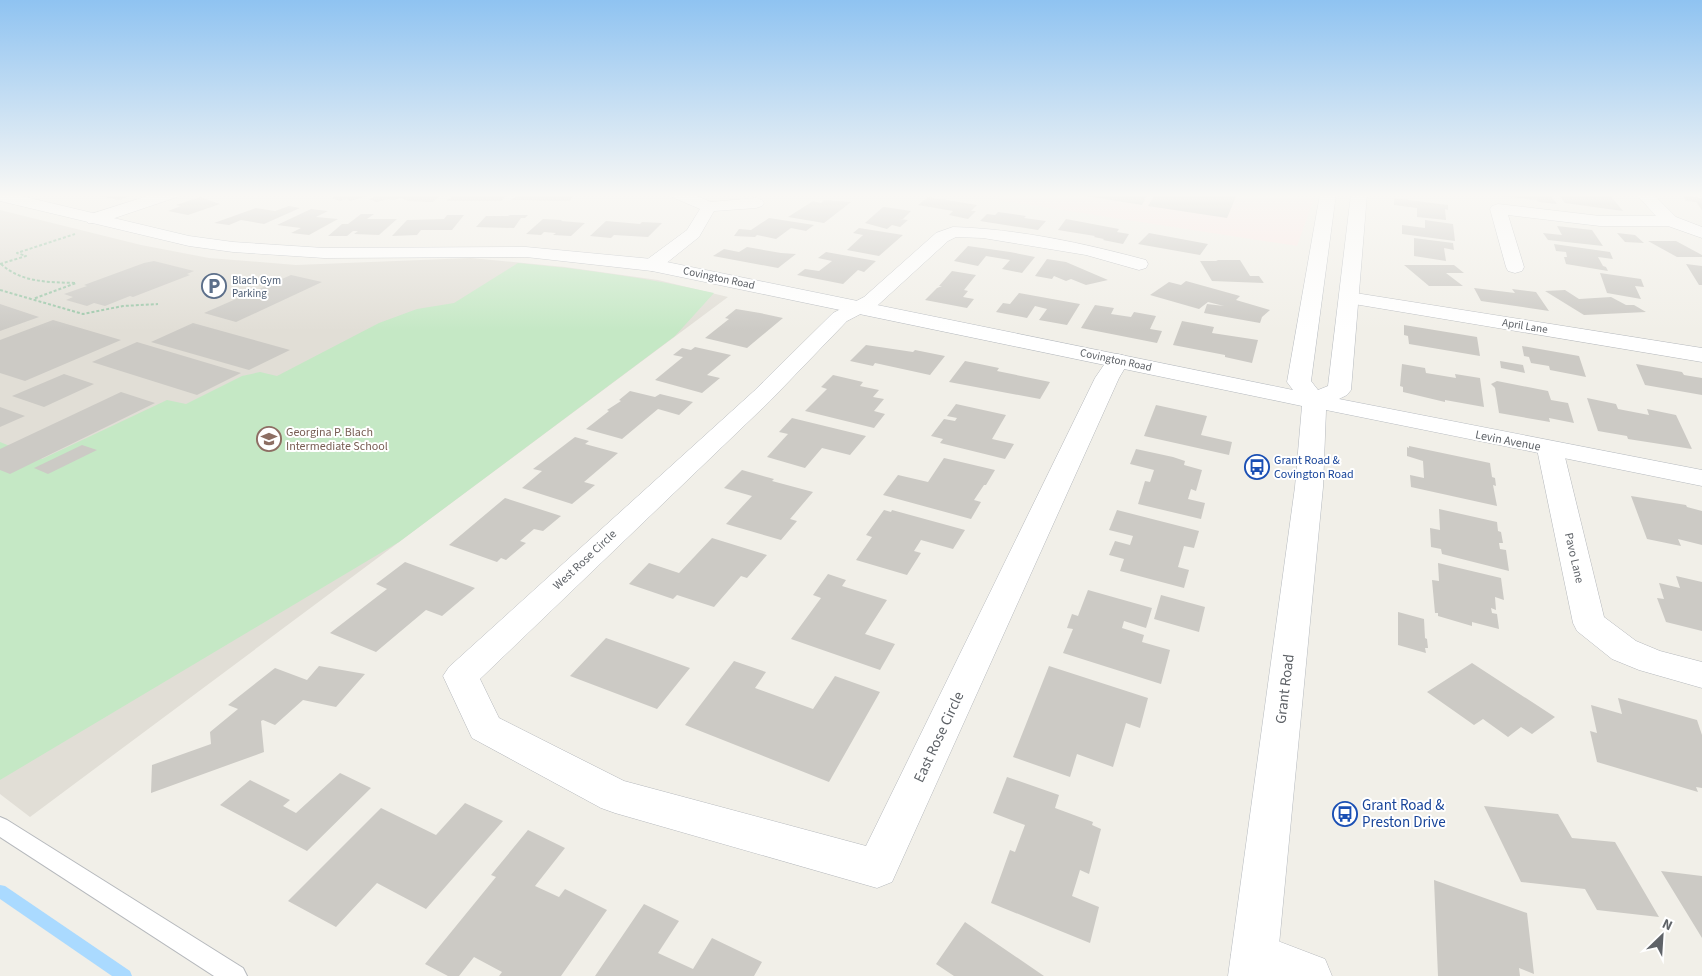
<svg xmlns="http://www.w3.org/2000/svg" width="1702" height="976" viewBox="0 0 1702 976" font-family="'Source Sans 3',sans-serif">
	<style>
		.education { fill: #e1ded6 }
		.medical { fill: #fce8e6 }
		.green { fill: #c5e8c5 }
		.lines { fill: none; stroke-linecap: round; stroke-linejoin: round }
		.stream { fill: #aadaff; fill-rule: evenodd }
		.building { fill: #cccac5 }
		.lane-casing { stroke: #b5b8bc; stroke-width: 2 }
		.street-casing { stroke: #b5b8bc; stroke-width: 1 }
		.secondary-casing { stroke: #b6babf; stroke-width: 1 }
		.path { stroke: #9cc7a9; stroke-width: 2; stroke-dasharray: 3 2; stroke-linecap: butt }
		.lane { fill: #fff; fill-rule: evenodd }
		.street { fill: #fff; fill-rule: evenodd }
		.secondary { fill: #fff; fill-rule: evenodd }
		.labels { text-anchor: middle; dominant-baseline: central; stroke-width: 4; stroke-linejoin: round; paint-order: stroke }
		.far-street-label { font-size: 11px; fill: #5f6368; stroke: #fff }
		.far-service-label { font-size: 11px; fill: #4e5e75; stroke: #fff; text-anchor: start }
		.education-label { font-size: 12px; fill: #785e54; stroke: #fff; text-anchor: start }
		.street-label { font-size: 12px; fill: #5f6368; stroke: #fff }
		.transit-label { font-size: 12px; fill: #164399; stroke: #fff; text-anchor: start }
		.near-street-label { font-size: 15px; fill: #5f6368; stroke: #fff }
		.near-transit-label { font-size: 15px; fill: #164399; stroke: #fff; text-anchor: start }
	</style>
	<rect width="100%" height="100%" fill="#f1efe8"/>
	<path class="education" d="M0 210 141 245 209 258 296 265 471 258 565 267 658 280 728 297 30 817 0 794Z"/>
	<path class="medical" d="M1005 194H1280L1314 199 1297 246 998 200Z"/>
	<path class="green" d="M518 263C584 269 649 278 714 293L675 336 399 542 0 780V442L42 459 167 400 186 404 242 376 260 372 277 376 379 323 417 309 454 303Z"/>
	<g class="lines">
		<path class="stream" d="M0 885 5 886 130 971 132 976H112L0 899Z"/>
	</g>
	<path class="building" d="M90 194H135V195L119 200Z
		M344 194H371V195L350 201 346 199 340 201 331 198Z
		M383 194H443L433 202 408 201 401 198 393 200 388 199 377 202 368 199Z
		M455 194H509L501 201H446Z
		M519 194H576L569 201 511 200Z
		M1074 194H1148L1142 205Z
		M1155 194H1237L1227 218 1148 206Z
		M1499 194H1550L1557 204 1539 202 1537 200 1499 196Z
		M1576 194 1610 195 1623 211 1565 203 1559 195 1579 197Z
		M1682 195 1702 198V210L1696 202 1686 201Z
		M200 197 220 204 188 215 168 211 181 206 176 205Z
		M928 197 977 205 971 211H976L968 219 949 215 953 211 918 205Z
		M1394 198 1448 205V210L1445 209 1446 220 1417 217V208L1394 205Z
		M824 200 851 202 824 223 788 217 813 201 821 203Z
		M289 206 300 208 264 224 241 220 229 225 214 223 256 208 275 211Z
		M883 207H885L911 211 903 219H899L908 220 900 227 892 225 887 229 865 223Z
		M311 209 328 211 316 217 338 219 309 235 291 233 301 228 277 225Z
		M998 212 1026 216 1024 218 1046 221 1038 230 980 221 987 214 995 215Z
		M361 214H374L367 219H397L379 235 354 234 358 231H353L347 236H328L342 224H348Z
		M447 215H464L452 230H421L417 235 392 236 407 220 444 219Z
		M510 215H528L525 218H521L514 228 476 227 486 216H508Z
		M769 218 814 225 806 231 791 228 776 239 757 235 755 237 734 236 739 229 751 230Z
		M543 219 562 220 561 221 585 223 571 236 553 235 556 233 544 232 541 235 526 234Z
		M1066 219 1119 229 1117 232 1129 234 1123 244 1103 240 1104 239 1094 237 1095 236 1058 230Z
		M1425 220 1453 224 1455 241 1402 234V225L1425 228Z
		M606 221 640 224 642 222 662 223 648 237 614 235 611 238 590 236Z
		M1557 226 1592 230 1603 246 1548 240 1543 233 1562 235Z
		M859 228 903 235 879 256 847 250 863 235 853 233Z
		M1149 233 1208 244 1200 255 1138 244Z
		M1617 233 1635 235 1644 243 1625 242Z
		M1414 238 1453 243 1454 250 1444 248 1446 261 1414 256Z
		M1648 241H1676L1702 255V257H1677Z
		M1554 244 1610 252 1613 259 1598 257 1603 266 1606 267 1608 271 1566 264 1564 257H1567L1566 252 1556 251Z
		M968 246 1010 252 1035 257 1022 273 1002 269 1010 260 986 256 978 266 954 261Z
		M747 247 781 253 796 254 778 268 713 256 724 249 739 252Z
		M826 252 876 261 864 272 858 270 843 284 797 275 805 269 819 271 832 261 818 258Z
		M1047 259 1066 262 1108 280 1086 285 1071 279 1066 281 1054 276 1052 279 1035 276Z
		M1216 260H1240L1250 276H1259L1264 283 1212 281 1200 261H1218Z
		M154 261 194 271 187 274 190 275 133 297 130 296 105 306 94 303 87 306 66 300 73 297 64 294 87 286 84 285 144 263Z
		M1686 264 1702 266V285H1699Z
		M1404 265H1454L1464 273H1446L1463 286H1429Z
		M952 271 976 275 964 290 968 291 963 297 974 299 967 308 925 300 937 288 942 286H939Z
		M1600 273 1641 279 1644 287 1635 286 1641 299 1607 293Z
		M291 275 322 282 236 322 204 313Z
		M1186 281 1240 296 1236 300 1270 310 1262 317 1260 323 1204 313 1207 304 1224 306 1208 302 1199 309 1150 295 1169 282 1181 285Z
		M1474 288 1515 293 1512 289 1536 292 1549 311 1481 301Z
		M1565 290 1579 299 1611 297 1626 305H1634L1646 312 1584 315 1545 291Z
		M1019 293 1080 304 1067 325 1039 320 1047 309 1035 306 1027 318 996 312 1003 303 1010 304Z
		M0 304 39 317 0 331Z
		M1095 305 1114 308 1111 314 1131 317 1134 312 1156 316 1150 329 1162 331 1157 343 1081 328Z
		M736 309 760 313 783 318 747 348 705 338 729 319 725 318Z
		M53 320 121 340 25 381 0 373V340Z
		M1182 321 1214 327 1212 333 1258 340 1252 363 1225 357V355L1173 345Z
		M193 323 290 350 249 370 151 342Z
		M1404 325 1477 337 1480 356 1409 344 1408 336 1404 335Z
		M137 342 241 373 197 395 92 362Z
		M866 345 913 352 915 350 945 356 930 375 875 363 873 366 850 361Z
		M1522 346 1579 356 1586 377 1550 370 1549 366 1531 363 1529 357 1524 356Z
		M695 347 731 355 707 375 720 378 702 393 655 380 683 357 673 355 682 348 691 350Z
		M965 361 999 368 997 371 1050 382 1040 399 949 382Z
		M1500 361 1523 365 1525 373 1501 368Z
		M1402 364 1425 368 1426 373 1456 378 1455 374 1480 378 1484 407 1445 400V402L1403 392V387L1400 386Z
		M1636 364 1682 372 1684 375 1702 378V395L1645 385Z
		M64 374 94 384 44 407 12 396Z
		M833 375 863 382 860 386 879 390 873 397 884 399 874 411 885 414 874 428 805 411 827 389 821 387Z
		M1497 381 1548 391 1551 400 1568 403 1574 423 1549 418 1550 422 1499 413 1495 388 1491 384Z
		M630 391 655 397 660 394 693 402 679 415 658 409 622 439 586 429 609 411 607 410 621 401 619 400Z
		M121 392 155 403 10 474 0 470V449Z
		M1587 398 1616 404 1618 409 1649 415 1647 409 1676 415 1692 449 1628 439 1627 436 1598 431Z
		M956 404 1006 415 992 439 1014 444 1005 459 940 443 943 439 931 436 944 419 955 421 957 418 947 416Z
		M1156 405 1207 416 1201 435 1232 442 1229 455 1144 436Z
		M0 407 25 416 0 427Z
		M792 418 866 436 850 455 822 448 805 468 767 457 788 434 779 432Z
		M575 437 589 441 585 444 618 453 584 482 595 485 572 504 522 488 542 471 533 469Z
		M82 445 97 450 48 474 34 468Z
		M1409 446 1490 463 1492 477 1495 478 1496 486 1493 485 1497 506 1411 487 1410 475 1424 478 1423 461 1407 456V447L1409 448Z
		M1136 449 1173 457 1185 461 1184 465 1202 470 1196 491 1191 489 1188 499 1205 503 1201 519 1138 504 1145 481 1150 482 1154 470 1130 464Z
		M944 458 995 470 986 485H984L974 500 981 502 971 519 883 495 898 475 928 482Z
		M742 470 774 479 772 481 813 492 790 519 797 521 781 540 726 524 752 496 724 488Z
		M1631 496 1686 505 1687 507 1702 511V545L1678 539 1681 546 1647 539Z
		M505 498 561 516 543 531 534 529 520 541 526 543 506 560 501 558 497 562 449 545Z
		M1439 509 1497 522 1498 531 1501 532 1503 543H1499L1500 549 1506 550 1509 571 1442 554 1441 549 1431 547 1430 528 1440 530Z
		M884 510 891 512 892 510 965 530 953 549 921 540 914 551 921 553 907 575 856 560 872 537 866 535Z
		M1117 510 1199 531 1194 548 1184 546 1178 567 1189 570 1184 588 1120 571 1124 559 1109 555 1115 541 1130 545 1133 536 1109 530Z
		M712 538 767 555 747 578 741 576 714 607 677 595 673 599 629 584 649 563 679 573Z
		M405 562 475 588 442 616 426 610 376 652 330 633 387 589 376 584Z
		M1438 563 1501 578 1504 600 1495 597 1496 610 1491 608 1492 613 1497 614 1499 629 1472 622V626L1438 616V613H1435L1432 580 1439 581Z
		M828 574 846 580 842 586 887 600 865 634 895 644 880 670 791 639 821 598 813 595Z
		M1676 576 1702 582V631L1666 622 1657 598 1664 599 1659 583 1680 588Z
		M1088 590 1152 608 1146 628 1124 621 1122 628 1144 635 1142 642 1170 650 1161 684 1063 653 1073 629 1067 628 1072 614 1078 616Z
		M1161 595 1205 607 1199 632 1154 619Z
		M1398 612 1424 619 1425 638 1427 639 1428 648H1425L1426 653 1398 645Z
		M606 638 690 668 657 709 570 676Z
		M734 661 766 672 755 688 813 709 835 676 880 692 829 782 685 725Z
		M1472 663 1555 717 1532 734 1521 727 1508 737 1483 719 1474 725 1427 692Z
		M319 666 365 674 336 707 303 700 275 725 263 720 261 721 264 752 151 793 152 765 211 744 210 732 238 709 228 705 275 668 307 680Z
		M1049 666 1148 698 1140 728 1126 723 1113 767 1077 754 1070 777 1013 757Z
		M1618 698 1697 720 1702 735V788L1696 787 1698 792 1597 762 1590 731 1597 733 1591 705 1622 714Z
		M340 773 371 788 307 851 220 805 250 780 290 800 283 806 296 813Z
		M1007 777 1059 795 1055 808 1093 822 1092 825 1101 829 1089 874 1080 870 1072 896 1099 907 1090 943 991 903 1010 850 1015 852 1025 825 993 813Z
		M465 803 503 821 426 909 377 883 336 927 288 901 381 808 436 835Z
		M1484 806 1558 814 1572 838 1615 842 1659 917 1597 910 1585 889 1521 882Z
		M528 830 565 848 535 886 559 897 565 889 607 910 561 976H499L502 972 474 957 459 976H448L425 964 496 877 491 875Z
		M1661 871 1702 876V938Z
		M1434 880 1527 913 1534 974 1519 968 1520 976H1438Z
		M644 904 679 921 658 953 693 969 712 938 762 962 754 976H595Z
		M965 922 1044 976H954L936 964Z"/>
	<g class="lines">
		<defs>
			<path id="lane" d="M0 817 7 820 243 968 247 976H214L0 837Z"/>
			<path id="street" d="M154 194H179L177 197 100 223H88L86 219 88 215Z
				M670 194H692L711 202 756 198 762 200 764 203 762 206 756 208 714 211 699 237 659 269 652 271 645 269 643 265 645 261 687 230 700 209 672 197Z
				M1636 194H1653L1676 217 1702 227V238L1668 226H1600L1508 215 1524 267 1522 271 1515 273 1508 271 1506 267 1490 209 1492 206 1498 204 1600 216H1656Z
				M953 227C1018 229 1083 243 1146 260L1148 264 1146 268 1139 270 1086 255 983 238 956 237 948 241 878 305 847 321 770 401 480 679 499 718 624 781 866 846 1095 378 1110 356 1118 354 1126 356 1129 361 1119 378 892 882 877 888 615 813 601 808 472 738 443 676 449 667 754 391 833 313 864 297 936 233Z
				M1349 292 1702 348V362L1342 302 1339 298 1342 294Z
				M1550 441 1559 443 1563 449 1604 617 1636 641 1660 651 1702 662V688L1639 670 1612 659 1577 631 1573 623 1537 449 1541 443Z
				M1254 932 1325 959 1332 976H1249L1238 971 1231 955 1238 939Z"/>
			<path id="secondary" d="M0 194H13L189 236 233 242 324 248 526 247 652 259 1293 390 1287 382 1320 194H1336L1311 381 1318 390 1328 386 1351 194H1367L1351 390 1347 395 1339 399 1702 470V486L1326 410 1323 487 1276 976H1228L1295 487 1302 406 652 271 526 257 324 258 233 252 189 246 0 201Z"/>
		</defs>
		<use href="#lane" class="lane-casing"/>
		<use href="#street" class="street-casing"/>
		<use href="#secondary" class="secondary-casing"/>
		<path class="path" d="M0 264 26 256 17 253 75 234
			M1 264C22 283 49 282 76 283L33 299
			M0 290 83 314 123 306 158 304"/>
		<use href="#lane" class="lane"/>
		<use href="#street" class="street"/>
		<use href="#secondary" class="secondary"/>
	</g>
	<linearGradient id="sky" x2="0" y2="1"><stop stop-color="#8fc3f1"/><stop offset="0.59" stop-color="#f9f8f5"/><stop offset="1" stop-color="#f9f8f5" stop-opacity="0"/></linearGradient>
	<rect width="1702" height="331" fill="url(#sky)"/>
	<defs>
		<symbol id="parking-ring" viewBox="-11 -11 22 22"><circle r="9.5" fill="#fff" stroke="#5c6f8a" stroke-width="1.5"/><path d="M-3.5-5.5H1a3.5 3.5 0 0 1 0 7H-1V5.5H-3.5ZM-1-3.4V-.6H.8a1.4 1.4 0 0 0 0-2.8Z" fill="#5c6f8a"/></symbol>
		<symbol id="school-ring" viewBox="-11 -11 22 22"><circle r="9.5" fill="#fff" stroke="#8d6e63" stroke-width="1.5"/><path d="M0-5L7-2L0 1L-7-2ZM-4 1L0 2.5L4 1V4Q0 6-4 4Z" fill="#8d6e63"/></symbol>
		<symbol id="bus-ring" viewBox="-11 -11 22 22"><circle r="9.5" fill="#fff" stroke="#1a4fb4" stroke-width="1.5"/><path d="M-5-6H5V4H4V6H2V4H-2V6H-4V4H-5ZM-3.5-4V0h7V-4ZM-3.5 1.2v1.5H-2V1.2ZM2 1.2v1.5H3.5V1.2Z" fill="#1a4fb4"/></symbol>
	</defs>
	<g fill-rule="evenodd">
		<use href="#parking-ring" x="200" y="272" width="28" height="28"/>
		<use href="#school-ring" x="255" y="425" width="28" height="28"/>
		<use href="#bus-ring" x="1243" y="453" width="28" height="28"/>
		<use href="#bus-ring" x="1331" y="800" width="28" height="28"/>
	</g>
	<g class="labels">
		<g class="far-street-label">
			<text transform="translate(719 278) rotate(12)">Covington Road</text>
			<text transform="translate(1525 326) rotate(9)">April Lane</text>
			<text transform="translate(1116 360) rotate(12)">Covington Road</text>
		</g>
		<g class="far-service-label">
			<text x="232" y="280">Blach Gym<tspan x="232" dy="13">Parking</tspan></text>
		</g>
		<g class="education-label">
			<text x="286" y="432">Georgina P. Blach<tspan x="286" dy="14">Intermediate School</tspan></text>
		</g>
		<g class="street-label">
			<text transform="translate(1508 441) rotate(11)">Levin Avenue</text>
			<text transform="translate(1574 558) rotate(77)">Pavo Lane</text>
			<text transform="translate(585 560) rotate(-43)">West Rose Circle</text>
		</g>
		<g class="transit-label">
			<text x="1274" y="460">Grant Road &amp;<tspan x="1274" dy="14">Covington Road</tspan></text>
		</g>
		<g class="near-street-label">
			<text transform="translate(1285 689) rotate(-83)">Grant Road</text>
			<text transform="translate(939 737) rotate(-65)">East Rose Circle</text>
		</g>
		<g class="near-transit-label">
			<text x="1362" y="805">Grant Road &amp;<tspan x="1362" dy="17">Preston Drive</tspan></text>
		</g>
	</g>
	<g transform="translate(1662 936) rotate(25)" stroke="#ffffff" stroke-width="4" paint-order="stroke">
	<path d="M0-4L9 19L0 12L-9 19Z" fill="#5f6368"/>
	<text y="-8" font-size="14" font-weight="bold" text-anchor="middle" fill="#5f6368">N</text>
	</g>
</svg>
